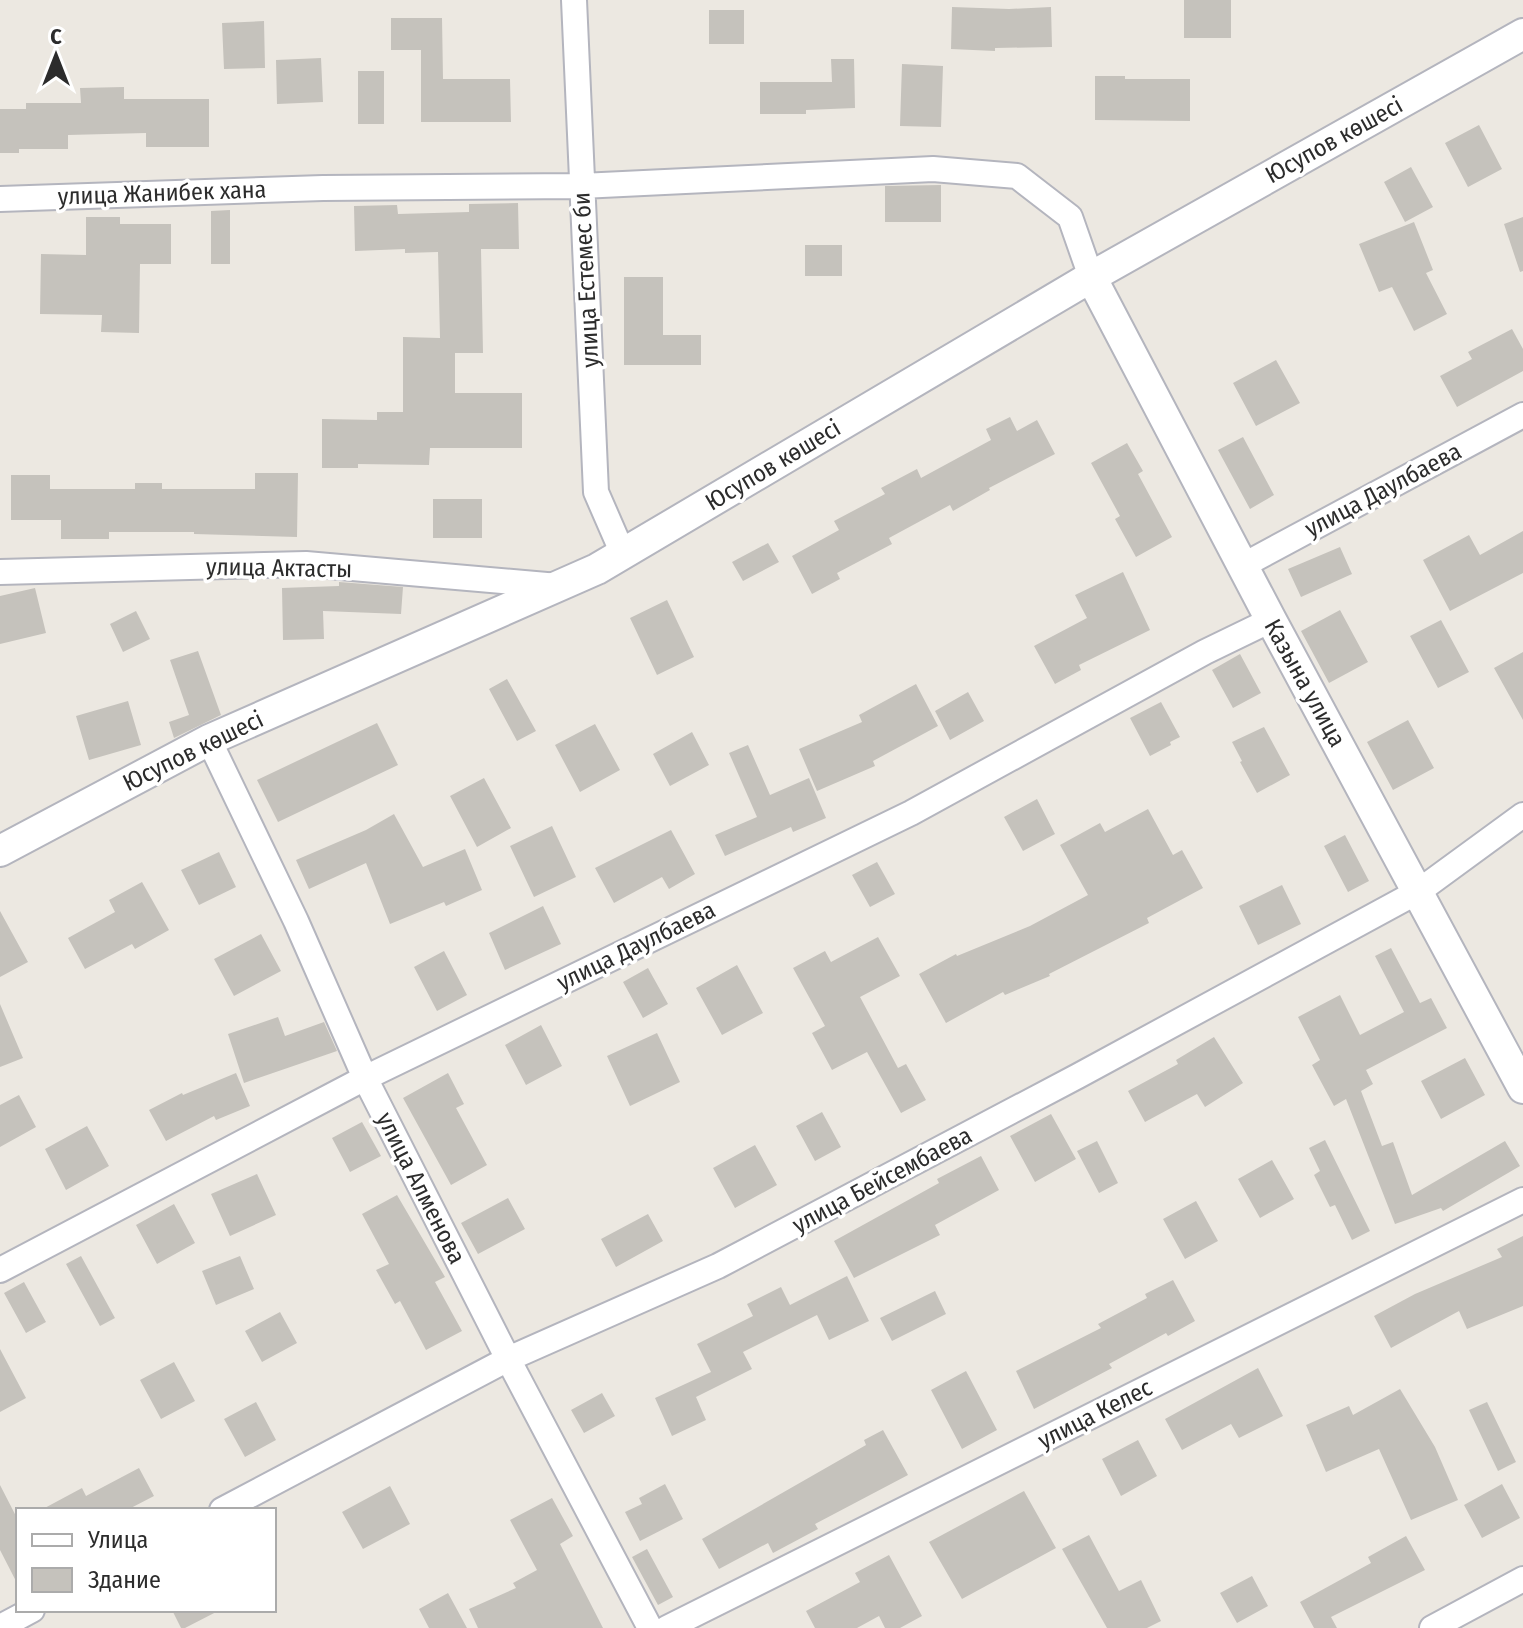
<svg xmlns="http://www.w3.org/2000/svg" width="1523" height="1628" viewBox="0 0 1523 1628" font-family="'Fira Sans Condensed',sans-serif">
	<style>
		.building { fill: #c5c2bc }
		.lines { fill: none; stroke-linecap: round; stroke-linejoin: round }
		.minor-casing { stroke: #b4b5be; stroke-width: 28 }
		.tertiary-casing { stroke: #b4b5be; stroke-width: 34 }
		.minor { stroke: #fff; stroke-width: 24 }
		.tertiary { stroke: #fff; stroke-width: 30 }
		.labels { text-anchor: middle; dominant-baseline: central; stroke-width: 7; stroke-linejoin: round; paint-order: stroke }
		.street-label { font-size: 24px; fill: #2c2c2c; stroke: #fff }
	</style>
	<rect width="100%" height="100%" fill="#ece8e1"/>
	<path class="building" d="M1184 0H1231V38H1184Z
		M952 7 1009 9 1051 7 1052 47 995 48V51L951 49Z
		M709 10H744V44H709Z
		M391 18H442L443 79H510L511 122H421V50H391Z
		M264 21 265 68 224 69 222 23Z
		M321 58 323 102 277 104 276 60Z
		M831 59H854L855 108 806 110V114H760V82H832Z
		M902 64 943 66 941 127 900 126Z
		M358 71H384V124H358Z
		M1095 76H1125V79H1190V121L1095 120Z
		M124 87V99H209V147H146V133L68 135V149H19V153H0V109H26V103H81L80 88Z
		M1479 125 1502 169 1468 187 1445 143Z
		M1411 167 1433 207 1405 222 1384 182Z
		M941 185V222H885V186Z
		M518 203 519 249H481L483 353H455V393H522V448H430L429 465 358 464V468H322V419L377 420V412H403V337L440 338 438 252 405 253V249L355 251 354 206 397 205 398 214 469 212V204Z
		M230 210V264H211V211Z
		M86 217H120V224H171V264H140L139 333 101 332 102 315 40 314 41 254 86 255Z
		M1523 217V271L1520 272 1504 224Z
		M1414 222 1433 270 1426 273 1447 314 1414 331 1392 287 1379 292 1359 244Z
		M805 245H842V276H805Z
		M624 277H663V335H701V365H624Z
		M1512 329 1523 349V371L1457 407 1440 376 1472 359 1468 352Z
		M1276 360 1300 403 1256 426 1233 383Z
		M1010 417 1017 431 1037 420 1055 454 989 488 990 490 953 511 950 505 889 538 892 544 837 573 840 579 812 594 792 556 839 530 834 521 885 494 881 488 917 469 921 478 991 440 986 429Z
		M1243 437 1274 495 1250 509 1218 450Z
		M1127 443 1143 471 1138 474 1172 537 1136 557 1115 519 1120 516 1091 463Z
		M255 473H298L297 537 194 534V532H109V539H61V520H11V475H50V489H135V483H162V489H255Z
		M433 499H482V538H433Z
		M1523 531V573L1450 611 1423 560 1469 535 1480 555Z
		M768 543 779 562 743 581 732 562Z
		M1340 547 1352 574 1301 597 1288 569Z
		M1123 572 1150 630 1079 665 1081 670 1055 684 1034 646 1087 618 1075 595Z
		M339 582 403 587 401 614 323 611 324 639 283 640 282 588 339 586Z
		M35 588 46 633 0 644V596Z
		M667 600 694 657 657 675 630 618Z
		M1340 610 1368 662 1329 683 1301 631Z
		M136 611 150 639 123 652 110 624Z
		M1441 620 1469 672 1438 688 1410 636Z
		M198 651 221 715 174 738 169 722 189 715 170 660Z
		M1523 652V720L1494 668Z
		M1240 654 1261 693 1233 708 1212 670Z
		M507 679 536 731 517 741 489 689Z
		M916 684 938 726 873 761 875 766 817 791 799 749 862 722 859 715Z
		M968 692 984 721 950 740 935 711Z
		M128 701 141 745 89 760 76 716Z
		M1161 702 1180 737 1170 742 1171 745 1150 756 1130 718Z
		M1408 720 1434 768 1393 790 1367 742Z
		M377 723 398 765 278 822 257 780Z
		M595 724 620 770 580 792 555 745Z
		M1264 727 1290 775 1257 793 1240 762 1242 761 1232 742Z
		M692 732 709 765 670 786 653 754Z
		M748 745 770 795 809 778 826 818 793 832 791 827 725 856 715 835 757 817 729 753Z
		M484 778 511 828 477 847 450 796Z
		M1037 799 1055 834 1023 851 1004 817Z
		M1148 809 1173 855 1182 850 1203 888 1147 918 1149 923 1049 974 1050 976 1005 995 1003 992 946 1023 919 974 956 954 957 956 1030 926 1088 895 1060 845 1100 823 1105 832Z
		M394 814 423 867 465 849 482 890 446 906 444 902 390 924 366 863 309 889 296 860 366 830Z
		M552 826 576 877 534 897 510 846Z
		M671 830 695 874 669 889 662 877 614 903 595 868Z
		M1345 835 1369 881 1348 892 1324 846Z
		M219 852 236 887 199 905 181 870Z
		M877 862 895 894 870 907 852 875Z
		M142 882 169 930 135 949 132 944 85 969 68 938 115 912 109 900Z
		M1282 885 1301 924 1258 945 1239 906Z
		M543 906 561 944 505 970 489 933Z
		M0 911 28 962 0 977Z
		M261 934 281 971 234 996 214 959Z
		M878 937 900 976 860 997 898 1068 906 1064 926 1100 901 1113 867 1052 832 1070 812 1033 825 1026 793 968 825 951 831 962Z
		M1391 948 1420 1003 1431 998 1447 1028 1366 1070 1373 1084 1361 1091 1382 1146 1393 1142 1412 1195 1505 1141 1520 1166 1443 1211 1441 1208 1395 1224 1346 1099 1334 1106 1312 1065 1320 1060 1298 1017 1340 995 1360 1035 1404 1012 1375 956Z
		M444 951 467 995 437 1011 414 967Z
		M737 965 763 1013 722 1035 696 988Z
		M648 968 668 1004 643 1018 623 982Z
		M0 1004 23 1058 0 1067Z
		M278 1017 285 1036 324 1022 337 1051 244 1083 228 1034Z
		M541 1025 562 1066 526 1085 505 1045Z
		M657 1033 680 1082 630 1106 607 1056Z
		M1214 1037 1243 1083 1205 1107 1197 1094 1145 1122 1128 1091 1178 1064 1176 1060Z
		M1465 1058 1485 1095 1441 1119 1421 1081Z
		M236 1073 250 1106 216 1120 214 1116 166 1141 149 1110 182 1093 183 1095Z
		M448 1073 464 1104 456 1108 487 1165 451 1185 403 1098Z
		M19 1095 36 1127 0 1147V1105Z
		M822 1112 841 1147 815 1161 796 1126Z
		M1051 1114 1076 1159 1035 1182 1010 1136Z
		M362 1122 381 1156 350 1172 332 1138Z
		M87 1126 109 1166 66 1190 45 1149Z
		M1325 1140 1370 1231 1352 1240 1335 1205 1330 1207 1314 1175 1320 1171 1309 1148Z
		M1097 1141 1118 1183 1099 1193 1077 1151Z
		M755 1145 777 1185 735 1208 713 1168Z
		M981 1156 999 1190 935 1225 940 1235 854 1278 834 1241 939 1183 937 1179Z
		M1272 1160 1294 1199 1260 1218 1238 1179Z
		M257 1174 276 1215 230 1236 211 1194Z
		M397 1195 445 1277 435 1282 462 1331 426 1350 400 1301 395 1304 376 1270 389 1264 362 1214Z
		M508 1198 525 1229 478 1254 461 1223Z
		M1196 1201 1218 1241 1185 1259 1163 1219Z
		M174 1204 195 1243 157 1264 136 1225Z
		M648 1214 663 1241 616 1267 601 1239Z
		M1523 1236V1306L1467 1329 1459 1311 1391 1348 1374 1316 1415 1294 1502 1257 1497 1249Z
		M81 1256 115 1318 100 1326 66 1264Z
		M240 1256 254 1289 216 1305 202 1271Z
		M847 1276 869 1321 829 1340 817 1315 743 1352 752 1369 696 1397 706 1420 672 1436 655 1398 711 1372 697 1344 753 1316 747 1304 781 1287 790 1305Z
		M1173 1280 1195 1321 1168 1336 1166 1333 1109 1364 1112 1368 1034 1409 1016 1371 1101 1328 1098 1324 1147 1298 1145 1294Z
		M24 1282 46 1322 26 1333 4 1293Z
		M935 1291 946 1314 892 1341 880 1318Z
		M280 1312 297 1343 262 1362 245 1331Z
		M0 1349 26 1398 0 1412Z
		M174 1362 195 1401 161 1419 140 1380Z
		M1258 1368 1283 1416 1239 1438 1231 1424 1182 1450 1165 1419Z
		M966 1371 997 1430 962 1449 931 1390Z
		M1400 1389 1435 1447 1458 1500 1411 1520 1379 1449 1326 1472 1306 1425 1349 1406 1353 1415Z
		M602 1393 615 1416 584 1433 571 1410Z
		M256 1402 276 1440 245 1457 224 1419Z
		M1487 1402 1516 1462 1498 1471 1469 1410Z
		M883 1430 908 1475 815 1524 818 1529 773 1553 768 1543 719 1569 702 1539 866 1445 864 1440Z
		M1138 1440 1157 1476 1121 1496 1102 1459Z
		M139 1468 154 1496 127 1510H41L82 1488 86 1496Z
		M665 1484 683 1519 640 1541 625 1512 642 1504 639 1498Z
		M1502 1484 1520 1518 1482 1538 1464 1505Z
		M0 1485 18 1520V1585L0 1550Z
		M390 1486 410 1524 363 1549 342 1512Z
		M1024 1491 1056 1548 962 1599 929 1542Z
		M552 1498 573 1536 560 1544 603 1628H478L469 1609 516 1588 513 1583 537 1570 510 1520Z
		M1089 1535 1119 1591 1141 1580 1161 1621 1147 1628H1107L1062 1549Z
		M1406 1536 1425 1570 1331 1617 1337 1628H1314L1300 1602 1371 1563 1368 1557Z
		M647 1549 673 1597 658 1605 632 1557Z
		M889 1555 922 1616 900 1628H885L879 1616 857 1628H815L806 1611 860 1582 855 1573Z
		M1252 1576 1268 1606 1237 1623 1220 1593Z
		M448 1593 467 1628H429L419 1609Z
		M172 1610H220L185 1628H181Z"/>
	<g class="lines">
		<defs>
			<path id="minor" d="M574 0 596 492 623 554
				M0 199 323 188 581 186 933 169 1017 176 1070 217 1091 277
				M1242 566 1523 415
				M0 572 306 564 558 586
				M209 740 296 921 365 1078 508 1359 650 1628
				M0 1270 365 1078 911 813 1205 652 1271 620
				M222 1510 508 1359 718 1266 1078 1076 1419 891 1523 815
				M0 1627 32 1610
				M667 1628 1523 1200
				M1432 1628 1523 1579"/>
			<path id="tertiary" d="M1091 277 1271 620 1523 1088
				M0 851 209 740 597 569 1091 277 1523 34"/>
		</defs>
		<use href="#minor" class="minor-casing"/>
		<use href="#tertiary" class="tertiary-casing"/>
		<use href="#minor" class="minor"/>
		<use href="#tertiary" class="tertiary"/>
	</g>
	<g class="labels">
		<g class="street-label">
			<text transform="translate(1334 140) rotate(-29)">Юсупов көшесі</text>
			<text transform="translate(162 193) rotate(-2)">улица Жанибек хана</text>
			<text transform="translate(586 280) rotate(-93)">улица Естемес би</text>
			<text transform="translate(773 465) rotate(-31)">Юсупов көшесі</text>
			<text transform="translate(1383 490) rotate(-28)">улица Даулбаева</text>
			<text transform="translate(279 568) rotate(1)">улица Актасты</text>
			<text transform="translate(1305 683) rotate(61)">Казына улица</text>
			<text transform="translate(193 751) rotate(-26)">Юсупов көшесі</text>
			<text transform="translate(636 946) rotate(-26)">улица Даулбаева</text>
			<text transform="translate(882 1180) rotate(-28)">улица Бейсембаева</text>
			<text transform="translate(421 1188) rotate(63)">улица Алменова</text>
			<text transform="translate(1095 1414) rotate(-27)">улица Келес</text>
		</g>
	</g>
	<rect x="16" y="1508" width="260" height="104" fill="#ffffff" stroke="#ababab" stroke-width="2"/>
	<rect x="32" y="1534" width="40" height="12" fill="#ffffff" stroke="#ababab" stroke-width="2"/>
	<text x="88" y="1548" font-size="24" fill="#2c2c2c">Улица</text>
	<rect x="32" y="1568" width="40" height="24" fill="#c5c2bc" stroke="#ababab" stroke-width="2"/>
	<text x="88" y="1588" font-size="24" fill="#2c2c2c">Здание</text>
	<g transform="translate(56 56)" stroke="#ffffff" stroke-width="6" paint-order="stroke">
	<path d="M0-6L14 30L0 20L-14 30Z" fill="#2c2c2c"/>
	<text y="-12" font-size="22" font-weight="bold" text-anchor="middle" fill="#2c2c2c">С</text>
	</g>
</svg>
